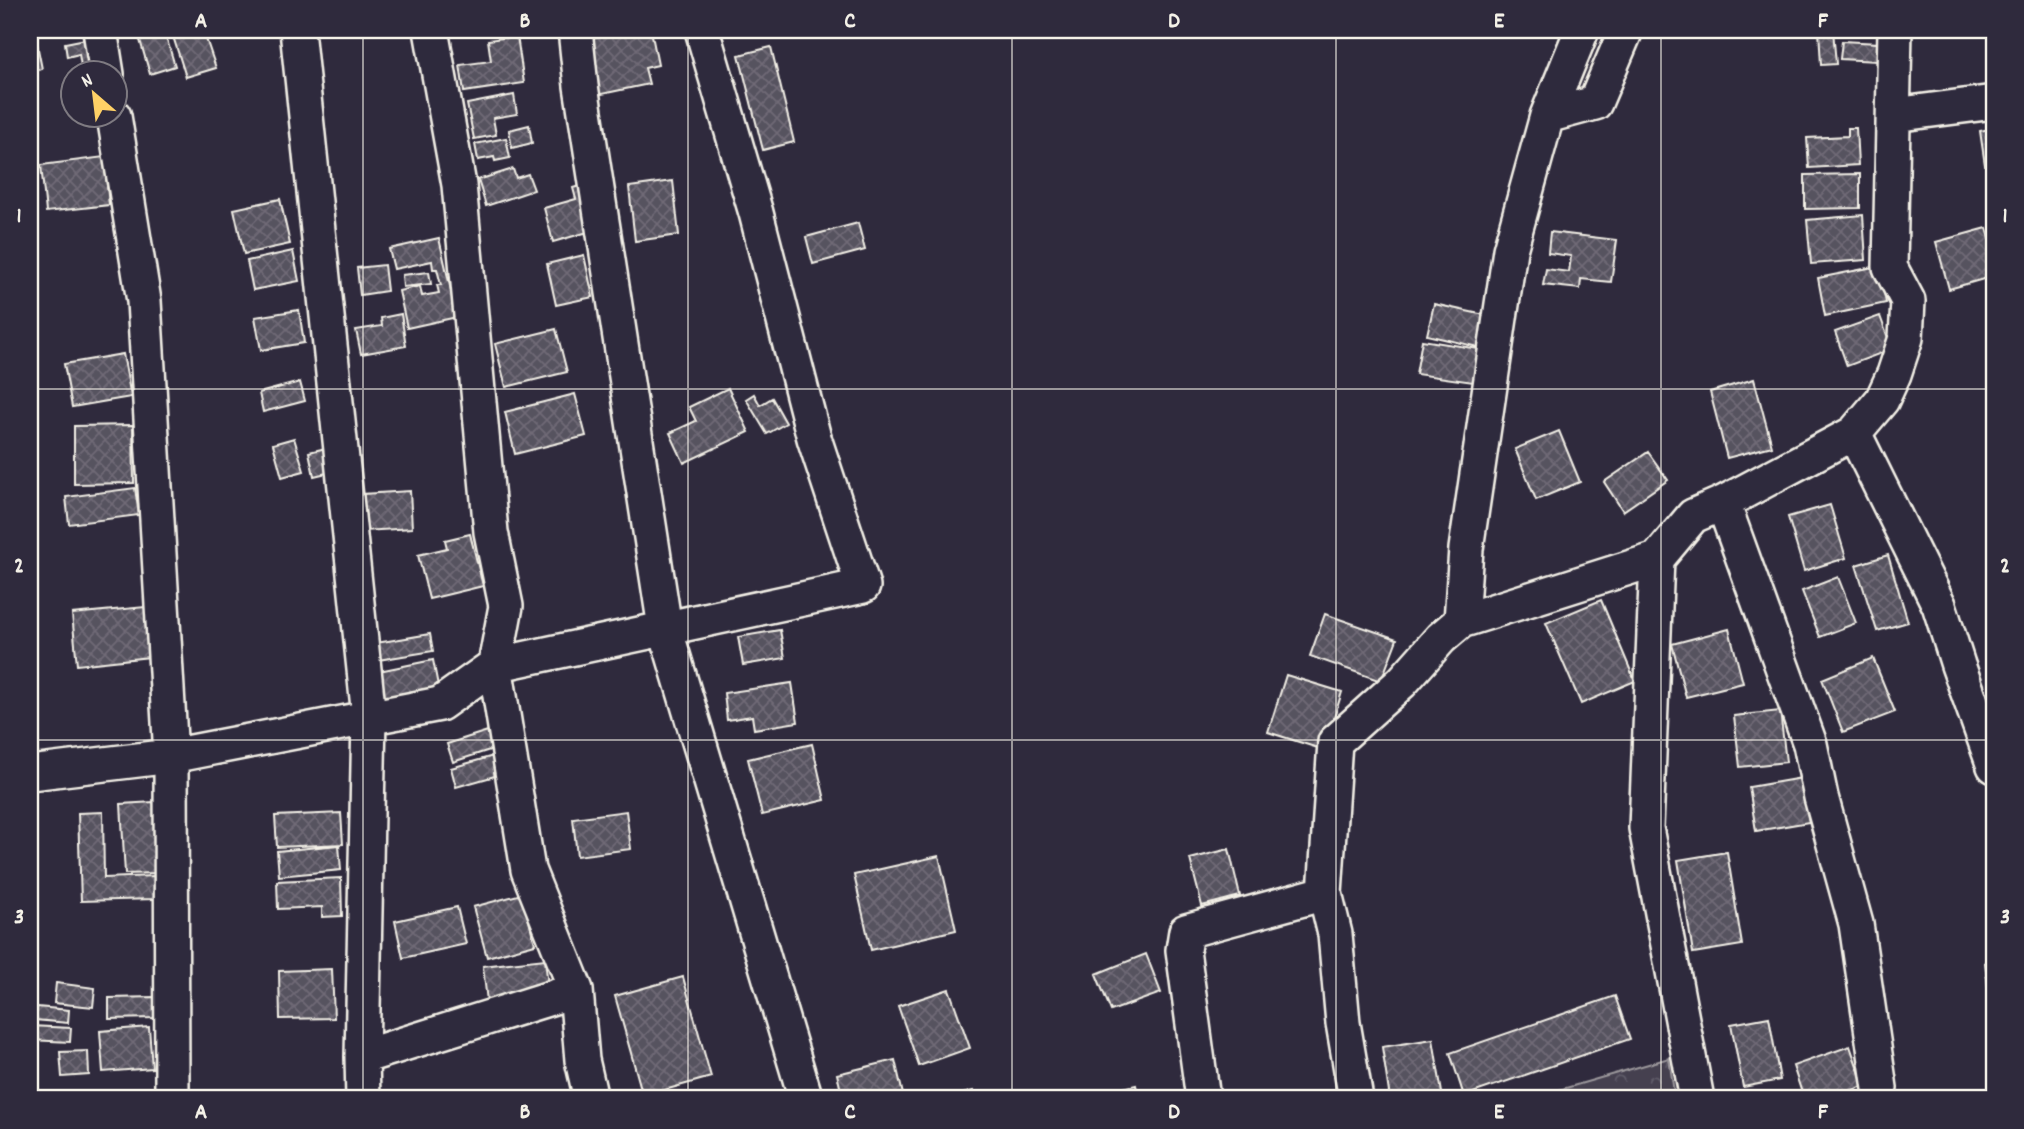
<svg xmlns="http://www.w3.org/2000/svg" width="2024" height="1129" viewBox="0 0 2024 1129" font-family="Dekko,sans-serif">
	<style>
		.park { fill: url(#park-crowns); stroke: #9c989c; stroke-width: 2 }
		.building { fill: url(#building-cross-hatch); stroke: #f4f1e8; stroke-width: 2 }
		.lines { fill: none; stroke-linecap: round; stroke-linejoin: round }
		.minor-casing { stroke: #f4f1e8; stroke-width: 38 }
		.minor { stroke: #2f2a3d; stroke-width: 33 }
		.grid { fill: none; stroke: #f4f1e8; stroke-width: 2; stroke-opacity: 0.55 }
		.neatline { fill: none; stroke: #f4f1e8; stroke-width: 2.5 }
		.grid-label { font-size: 23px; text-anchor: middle; font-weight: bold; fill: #f4f1e8 }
	</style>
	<defs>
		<pattern id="park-crowns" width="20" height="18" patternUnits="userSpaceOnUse" patternTransform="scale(1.75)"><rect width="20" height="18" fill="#454050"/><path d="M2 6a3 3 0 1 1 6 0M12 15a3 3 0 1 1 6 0" fill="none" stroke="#605c69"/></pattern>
		<pattern id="building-cross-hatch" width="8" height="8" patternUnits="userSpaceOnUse" patternTransform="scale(1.75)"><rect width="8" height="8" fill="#56525f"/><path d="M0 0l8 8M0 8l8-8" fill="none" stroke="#6f6b76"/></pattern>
	</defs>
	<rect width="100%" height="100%" fill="#2f2a3d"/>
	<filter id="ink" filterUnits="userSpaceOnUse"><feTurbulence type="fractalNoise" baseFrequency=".0143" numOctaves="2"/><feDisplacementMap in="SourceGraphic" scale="14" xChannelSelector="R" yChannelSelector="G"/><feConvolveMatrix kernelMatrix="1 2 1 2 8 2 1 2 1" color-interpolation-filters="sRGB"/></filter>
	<g filter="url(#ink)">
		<path class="park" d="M1669 1058 1675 1099H1528Z"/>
		<path class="building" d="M137 30H164L175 66 150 74Z
			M171 30H203L216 68 186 77Z
			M651 30 658 65 645 68 649 84 597 95 586 40 631 30Z
			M1819 30H1833L1836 64 1821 65Z
			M517 36 524 83 464 92 460 65 491 61 488 40Z
			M91 38 97 74H74V91L70 74 82 72 79 54 67 57 65 43Z
			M1842 41 1878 43 1877 61 1840 59Z
			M37 44 42 69 30 72V45Z
			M771 47 794 142 763 150 739 55Z
			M514 95 517 114 493 118 496 135 474 139 467 104Z
			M529 125 532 143 512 148 509 130Z
			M1848 128H1856L1858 165 1809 168 1807 138 1848 136Z
			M1994 128V164L1985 165 1980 131Z
			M506 138 510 158 495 161 494 157 478 160 475 144Z
			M104 157 109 205 46 212 41 165Z
			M513 169 516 178 528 174 534 190 486 206 478 180Z
			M1860 174V208L1805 209V175Z
			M673 181 679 235 635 241 629 187Z
			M583 185 595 230 553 242 544 208 576 199 573 188Z
			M280 199 290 244 244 254 234 209Z
			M1863 215 1866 260 1811 264 1807 220Z
			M858 223 865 250 813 264 806 237Z
			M1987 228 1994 252V276L1949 289 1936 242Z
			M1550 232 1617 240 1611 282 1581 279 1580 289 1543 285 1546 269 1569 272 1571 256 1548 253Z
			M439 238 457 317 407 328 399 291 420 286 422 296 439 293 437 285H441L437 269H433L432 261 394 269 389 249Z
			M293 251 299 281 253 290 247 261Z
			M584 255 593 297 556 305 547 264Z
			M384 265 387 291 360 295 357 268Z
			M1879 266 1886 303 1825 316 1818 278Z
			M429 272 431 284 403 287 402 275Z
			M1434 304 1489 316 1482 348 1427 335Z
			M299 310 304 343 261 350 255 317Z
			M401 314 406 346 361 354 356 330 382 326 381 318Z
			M1880 316 1892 349 1847 366 1835 332Z
			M556 329 567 372 506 387 495 344Z
			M1422 340 1479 349 1473 382 1416 374Z
			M123 354 131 397 72 407 64 364Z
			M1754 379 1772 446 1727 458 1710 392Z
			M300 382 305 401 263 412 259 393Z
			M728 388 749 432 684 463 670 433 696 421 689 407Z
			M575 394 586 436 515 454 505 412Z
			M754 394 760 405 772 398 786 423 767 434 746 399Z
			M133 425 134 483 74 484V426Z
			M1559 431 1580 482 1536 500 1515 449Z
			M294 438 304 471 282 477 273 444Z
			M326 448 331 472 314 476 309 452Z
			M1648 452 1668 480 1623 511 1604 482Z
			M135 488 139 515 69 524 66 497Z
			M410 491 412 528 364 531 362 494Z
			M1830 505 1846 558 1804 571 1788 517Z
			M470 534 483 586 429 599 418 555 447 548 445 540Z
			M1888 555 1908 622 1877 631 1856 565Z
			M1838 577 1856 623 1820 637 1802 591Z
			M1601 600 1635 681 1581 704 1546 623Z
			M145 607 149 657 77 665 72 614Z
			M1325 614 1397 639 1381 681 1310 656Z
			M1729 629 1743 683 1686 697 1672 644Z
			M780 630 785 658 743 665 738 637Z
			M430 634 433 651 372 661 370 644Z
			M1873 658 1895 712 1843 732 1822 679Z
			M433 660 439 691 381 708 374 672Z
			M1286 675 1342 692 1324 750 1268 732Z
			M792 683 798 722 754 729 752 716 727 720 724 693Z
			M1780 711 1786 762 1740 767 1734 716Z
			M497 728 502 746 453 762 447 744Z
			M812 744 825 800 762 815 748 759Z
			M504 753 509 772 456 787 451 768Z
			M1802 778 1809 822 1756 831 1749 787Z
			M154 802 158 873 125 874 121 804Z
			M626 811 631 849 577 856 573 818Z
			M103 812 104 878 154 876V899L81 901 78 813Z
			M341 813 343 844 277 847 275 816Z
			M339 845 341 870 279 876 277 851Z
			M1229 849 1240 896 1202 906 1190 859Z
			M1727 852 1742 945 1693 953 1678 860Z
			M939 856 956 930 871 950 854 875Z
			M341 878 342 916 322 917V907L278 909 277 881Z
			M522 894 535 944 487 957 473 907Z
			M457 907 466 944 403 958 395 921Z
			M1146 954 1161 993 1111 1011 1096 974Z
			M545 959 549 995 487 1002 483 966Z
			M1994 961V994L1989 995 1985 962Z
			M332 969 334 1018 280 1019 279 971Z
			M683 977 711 1077 643 1096 615 996Z
			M56 983 95 988 93 1007 54 1003Z
			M949 989 970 1048 919 1066 898 1006Z
			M1615 996 1630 1039 1464 1096 1450 1053Z
			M155 997V1018L109 1019V998Z
			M37 1007 69 1010 68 1023 35 1020Z
			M1769 1017 1780 1080 1743 1087 1731 1024Z
			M30 1026 71 1028 70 1042 30 1040Z
			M149 1027 152 1068 103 1072 100 1031Z
			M1433 1039 1443 1099H1390L1382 1047Z
			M1850 1046 1864 1086 1827 1099H1804L1793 1066Z
			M88 1051 89 1075 62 1077 60 1052Z
			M895 1060 904 1099H843L837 1074Z
			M1136 1085 1139 1099H1077Z
			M973 1091 975 1099H946Z"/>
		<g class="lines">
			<defs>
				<path id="minor" d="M100 30 107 74
					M297 30 369 717 362 1057 363 1099
					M431 30 459 185 491 532 506 606 495 665 528 870 576 990 582 1060 591 1099
					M575 30 581 86 665 628 806 1099
					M1894 115 1994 102
					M114 116 144 301 171 756 172 1099
					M1547 116 1595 103 1626 30
					M1854 433 1939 605 1958 665 1994 766
					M1723 503 1810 744 1821 797 1856 924 1880 1088
					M1657 559 1646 828 1697 1099
					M1461 621 1657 559 1693 516 1723 503 1854 433 1882 400 1894 374 1906 338 1908 301 1890 267 1895 30
					M30 773 171 756 440 704 495 665 863 586 814 438 756 213 702 30
					M362 1057 576 990
					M1203 1099 1183 950 1186 931 1325 893
					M1356 1099 1343 1023 1335 934 1325 893 1335 742 1402 682 1441 638 1461 621 1466 549 1510 250 1547 116 1582 30"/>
			</defs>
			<use href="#minor" class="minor-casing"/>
			<use href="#minor" class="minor"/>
		</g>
	</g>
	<path class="grid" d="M363 30V1099M688 30V1099M1012 30V1099M1336 30V1099M1661 30V1099M30 389H1994M30 740H1994"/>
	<rect width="2024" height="1129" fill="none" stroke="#2f2a3d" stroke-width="77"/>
	<g transform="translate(94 94) rotate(332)"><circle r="33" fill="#2f2a3d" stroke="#7e7a81" stroke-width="2"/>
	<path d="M0-5L12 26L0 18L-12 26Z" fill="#ffd166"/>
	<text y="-10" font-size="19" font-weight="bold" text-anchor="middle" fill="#f4f1e8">N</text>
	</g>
	<rect x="38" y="38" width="1948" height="1052" class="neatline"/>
	<g class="grid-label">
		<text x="201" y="27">A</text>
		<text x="525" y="27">B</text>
		<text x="850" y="27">C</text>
		<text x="1174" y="27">D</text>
		<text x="1499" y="27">E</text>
		<text x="1823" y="27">F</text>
		<text x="19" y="222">1</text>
		<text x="2005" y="222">1</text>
		<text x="19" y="572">2</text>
		<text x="2005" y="572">2</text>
		<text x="19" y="923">3</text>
		<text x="2005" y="923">3</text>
		<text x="201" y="1118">A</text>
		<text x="525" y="1118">B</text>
		<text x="850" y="1118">C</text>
		<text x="1174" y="1118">D</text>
		<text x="1499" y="1118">E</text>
		<text x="1823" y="1118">F</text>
	</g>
</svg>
